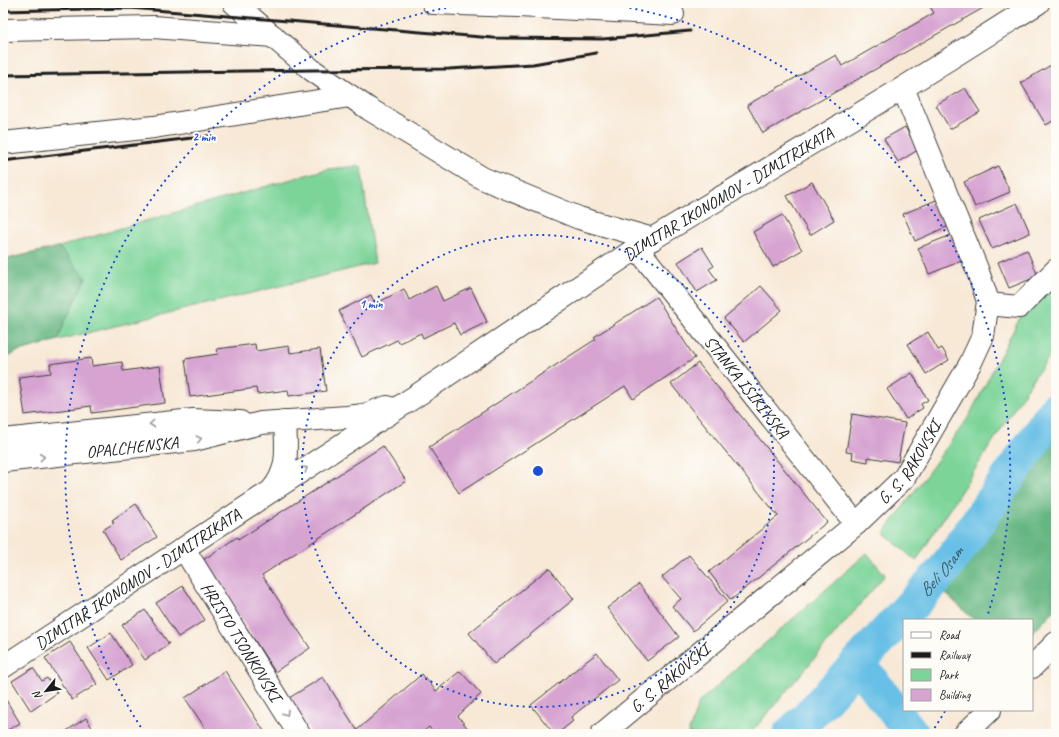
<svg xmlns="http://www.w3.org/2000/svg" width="1059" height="737" viewBox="0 0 1059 737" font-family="Caveat,sans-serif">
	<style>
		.green { fill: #7cd499; stroke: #4c785a }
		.forest { fill: #65b681; stroke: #40694e }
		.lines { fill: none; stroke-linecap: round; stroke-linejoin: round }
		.river { stroke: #69c0e6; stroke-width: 35 }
		.building { fill: #d7a4d2 }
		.minor-casing { stroke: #3d3b38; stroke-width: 24 }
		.major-casing { stroke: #3d3b38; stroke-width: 24 }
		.minor { stroke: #fff; stroke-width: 22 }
		.major { stroke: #fff; stroke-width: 22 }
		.rail { stroke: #1c1c1c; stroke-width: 3 }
		.oneway { stroke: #999 }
		.ring { fill: none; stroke: #1d4ed8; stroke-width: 2; stroke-dasharray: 2 4 }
		.labels { text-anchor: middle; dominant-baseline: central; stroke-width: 4; stroke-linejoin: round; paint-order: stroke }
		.street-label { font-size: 17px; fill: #1c1c1c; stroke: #fdfcf7 }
		.water-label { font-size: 18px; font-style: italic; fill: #3b5e6d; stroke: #fdfcf7 }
		.centre { fill: #1d4ed8; stroke: #fdfcf7; stroke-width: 2 }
		.ring-label { font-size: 12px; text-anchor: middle; font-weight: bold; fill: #1d4ed8; stroke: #fdfcf7; stroke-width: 4; stroke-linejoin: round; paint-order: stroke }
	</style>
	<rect width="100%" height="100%" fill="#fdfcf7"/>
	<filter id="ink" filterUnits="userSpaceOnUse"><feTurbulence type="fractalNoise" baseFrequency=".025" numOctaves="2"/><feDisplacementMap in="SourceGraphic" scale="8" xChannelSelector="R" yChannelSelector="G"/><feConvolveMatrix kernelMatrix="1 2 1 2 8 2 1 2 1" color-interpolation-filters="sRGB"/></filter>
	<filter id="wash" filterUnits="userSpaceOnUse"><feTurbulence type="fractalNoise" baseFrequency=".012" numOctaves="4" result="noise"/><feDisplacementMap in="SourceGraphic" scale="16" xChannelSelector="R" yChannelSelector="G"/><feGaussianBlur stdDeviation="0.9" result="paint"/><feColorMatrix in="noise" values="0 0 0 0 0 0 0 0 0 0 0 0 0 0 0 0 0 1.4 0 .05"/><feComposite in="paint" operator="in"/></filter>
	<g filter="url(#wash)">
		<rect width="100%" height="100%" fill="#f8e9d7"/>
		<path class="green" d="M361 166 369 225 375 263 58 340 16 352 4 360 6 388 3 389V260L59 247 128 226 327 169Z
			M1056 287V349L1035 376 916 561 884 533 968 418 1024 310Z
			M867 553 885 575 750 734H688L699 702Z"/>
		<path class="forest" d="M59 247 86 278 65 321 58 340 16 352 4 360 6 388 3 389V260Z
			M1056 430V608L1032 634V620H974L943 591Z"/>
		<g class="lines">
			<g class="river">
				<path d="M858 663 912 734"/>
				<path id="s1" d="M790 734 807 718 944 570 1056 409"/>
			</g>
		</g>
		<g id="blocks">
			<path class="building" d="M928 3H992L763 133 747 105 836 55 842 66 934 13Z
				M1056 62V119L1046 125 1021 83Z
				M965 88 980 112 950 129 936 105Z
				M905 127 918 150 898 162 884 139Z
				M998 166 1010 192 975 207 964 182Z
				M812 182 834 220 810 235 787 196Z
				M941 198 953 224 915 241 903 214Z
				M1017 203 1030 233 992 249 979 220Z
				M782 215 802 250 773 267 753 232Z
				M954 234 964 260 929 274 918 248Z
				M702 247 714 266 709 269 717 280 697 292 678 262Z
				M1027 250 1038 276 1009 288 998 262Z
				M436 286 443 301 471 288 487 322 460 335 454 323 423 338 421 333 399 343 397 340 362 357 339 311 371 295 375 304 404 289 409 300Z
				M761 286 782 310 744 342 724 318Z
				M656 297 695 358 633 399 625 386 459 493 429 447 596 339 594 337Z
				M928 332 938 350 942 348 949 360 926 374 908 344Z
				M255 344 256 351 289 346 290 353 320 349 326 391 289 396 288 390 257 394 256 388 190 397 185 359 218 354 217 349Z
				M91 358 92 366 122 362 123 371 160 366 165 403 92 413 91 406 25 415 19 377 51 373 50 364Z
				M698 363 827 522 731 600 709 572 778 516 671 384Z
				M912 373 928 400 921 404 923 408 906 419 887 389Z
				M852 414 905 423 898 462 868 457V462L852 459 853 453 846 452Z
				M383 446 406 481 262 575 310 648 275 672 228 599 200 562 237 537 238 540Z
				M136 504 157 537 121 560 103 530 114 523 112 520Z
				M689 555 728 601 693 631 672 606 681 599 662 577Z
				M549 568 574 599 494 664 469 633Z
				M639 584 679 637 647 661 607 608Z
				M183 586 205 620 178 637 156 603Z
				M145 610 169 644 145 660 122 625Z
				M111 633 132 665 109 680 88 648Z
				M70 642 97 684 72 700 45 658Z
				M597 653 618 680 571 717 573 721 557 734H554L531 705Z
				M33 668 42 681 47 678 57 693 31 711 12 681Z
				M225 671 264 731 260 734H209L185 698Z
				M460 671 481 694 458 716 472 734H435L429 727 420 734H312L289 698 323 677 357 730 422 674 436 691Z
				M3 695 20 723 4 732 3 730Z
				M86 718 93 729 86 734H62Z"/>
		</g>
	</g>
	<g filter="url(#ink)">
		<use href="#blocks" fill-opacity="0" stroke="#3d3b38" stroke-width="1"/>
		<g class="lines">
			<defs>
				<g id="minor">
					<path d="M234 3 312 70 369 109 482 178 579 218 653 239"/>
					<path d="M433 3 518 6 673 14"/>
					<path d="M3 30 153 27 273 36"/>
					<path d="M3 143 154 127 350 96"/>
					<path id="s2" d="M637 248 856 524"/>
					<path d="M988 304 1019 307 1056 270"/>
					<path d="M3 440 193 420 240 422"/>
					<path id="s3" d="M3 461 194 440 261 423 347 417 364 415 387 407"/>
					<path d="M272 490C290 469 286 447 285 421"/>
					<path id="s4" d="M184 549 299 734"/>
					<path id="s5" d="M3 667 422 392 637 248 903 88 1038 3"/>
					<path id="s6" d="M602 734 856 524 904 478 970 364 983 336 988 301 977 269 903 88"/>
				</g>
				<path id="major" d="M1032 667 1056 643
					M965 734 990 710"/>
			</defs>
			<use href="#minor" class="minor-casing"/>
			<use href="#major" class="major-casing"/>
			<use href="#minor" class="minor"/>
			<use href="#major" class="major"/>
			<path class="rail" d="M3 11 130 8 493 38 603 39 690 31
				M3 75 312 70 449 69 533 64 596 53
				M3 161 208 136"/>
		</g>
		<defs><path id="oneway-chevron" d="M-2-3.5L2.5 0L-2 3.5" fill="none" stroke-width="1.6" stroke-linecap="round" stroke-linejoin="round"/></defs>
		<g class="oneway">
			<use href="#oneway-chevron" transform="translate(152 424) rotate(174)"/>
			<use href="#oneway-chevron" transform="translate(199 439) rotate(-13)"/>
			<use href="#oneway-chevron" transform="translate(42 457) rotate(-6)"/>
			<use href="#oneway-chevron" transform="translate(305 469) rotate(-33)"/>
			<use href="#oneway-chevron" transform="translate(286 713) rotate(58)"/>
		</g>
	</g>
	<g class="ring">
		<circle cx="538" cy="471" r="236"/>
		<path d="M945 711A472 472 0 0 1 932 732M144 732A472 472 0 0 1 476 3M600 3A472 472 0 0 1 987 617"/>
	</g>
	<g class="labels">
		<g class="street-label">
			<text stroke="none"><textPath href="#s5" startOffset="866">DIMITAR IKONOMOV - DIMITRIKATA</textPath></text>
			<text stroke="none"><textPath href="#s2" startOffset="177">STANKA ISIKIYSKA</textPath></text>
			<text stroke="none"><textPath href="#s3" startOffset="130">OPALCHENSKA</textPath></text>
			<text stroke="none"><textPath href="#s6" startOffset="412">G. S. RAKOVSKI</textPath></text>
			<text stroke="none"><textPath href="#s5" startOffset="161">DIMITAR IKONOMOV - DIMITRIKATA</textPath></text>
			<text stroke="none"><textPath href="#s4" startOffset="109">HRISTO TSONKOVSKI</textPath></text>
			<text stroke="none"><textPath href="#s6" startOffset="88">G. S. RAKOVSKI</textPath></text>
		</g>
		<g class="water-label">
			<text stroke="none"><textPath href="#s1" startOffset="222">Beli Osam</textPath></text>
		</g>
	</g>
	<circle cx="538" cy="471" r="6" class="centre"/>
	<g class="ring-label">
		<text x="204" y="141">2 min</text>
		<text x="371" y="308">1 min</text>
	</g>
	<rect width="1059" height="737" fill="none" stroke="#fdfcf7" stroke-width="16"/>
	<rect x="903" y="619" width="130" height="92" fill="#fdfcf7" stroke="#a3a29f"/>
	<rect x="911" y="632" width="20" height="6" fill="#ffffff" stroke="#a3a29f"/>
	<text x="939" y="639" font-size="12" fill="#1c1c1c">Road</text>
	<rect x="911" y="652" width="20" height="6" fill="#1c1c1c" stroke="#a3a29f"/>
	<text x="939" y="659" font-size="12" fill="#1c1c1c">Railway</text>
	<rect x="911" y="669" width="20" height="12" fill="#7cd499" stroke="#a3a29f"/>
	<text x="939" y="679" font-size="12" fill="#1c1c1c">Park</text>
	<rect x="911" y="689" width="20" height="12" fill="#d7a4d2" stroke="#a3a29f"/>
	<text x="939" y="699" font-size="12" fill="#1c1c1c">Building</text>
	<g transform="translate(46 691) rotate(240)" stroke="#fdfcf7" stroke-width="3" paint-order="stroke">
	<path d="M0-3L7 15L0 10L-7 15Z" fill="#1c1c1c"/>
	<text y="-6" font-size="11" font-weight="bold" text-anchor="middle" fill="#1c1c1c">N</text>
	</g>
</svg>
